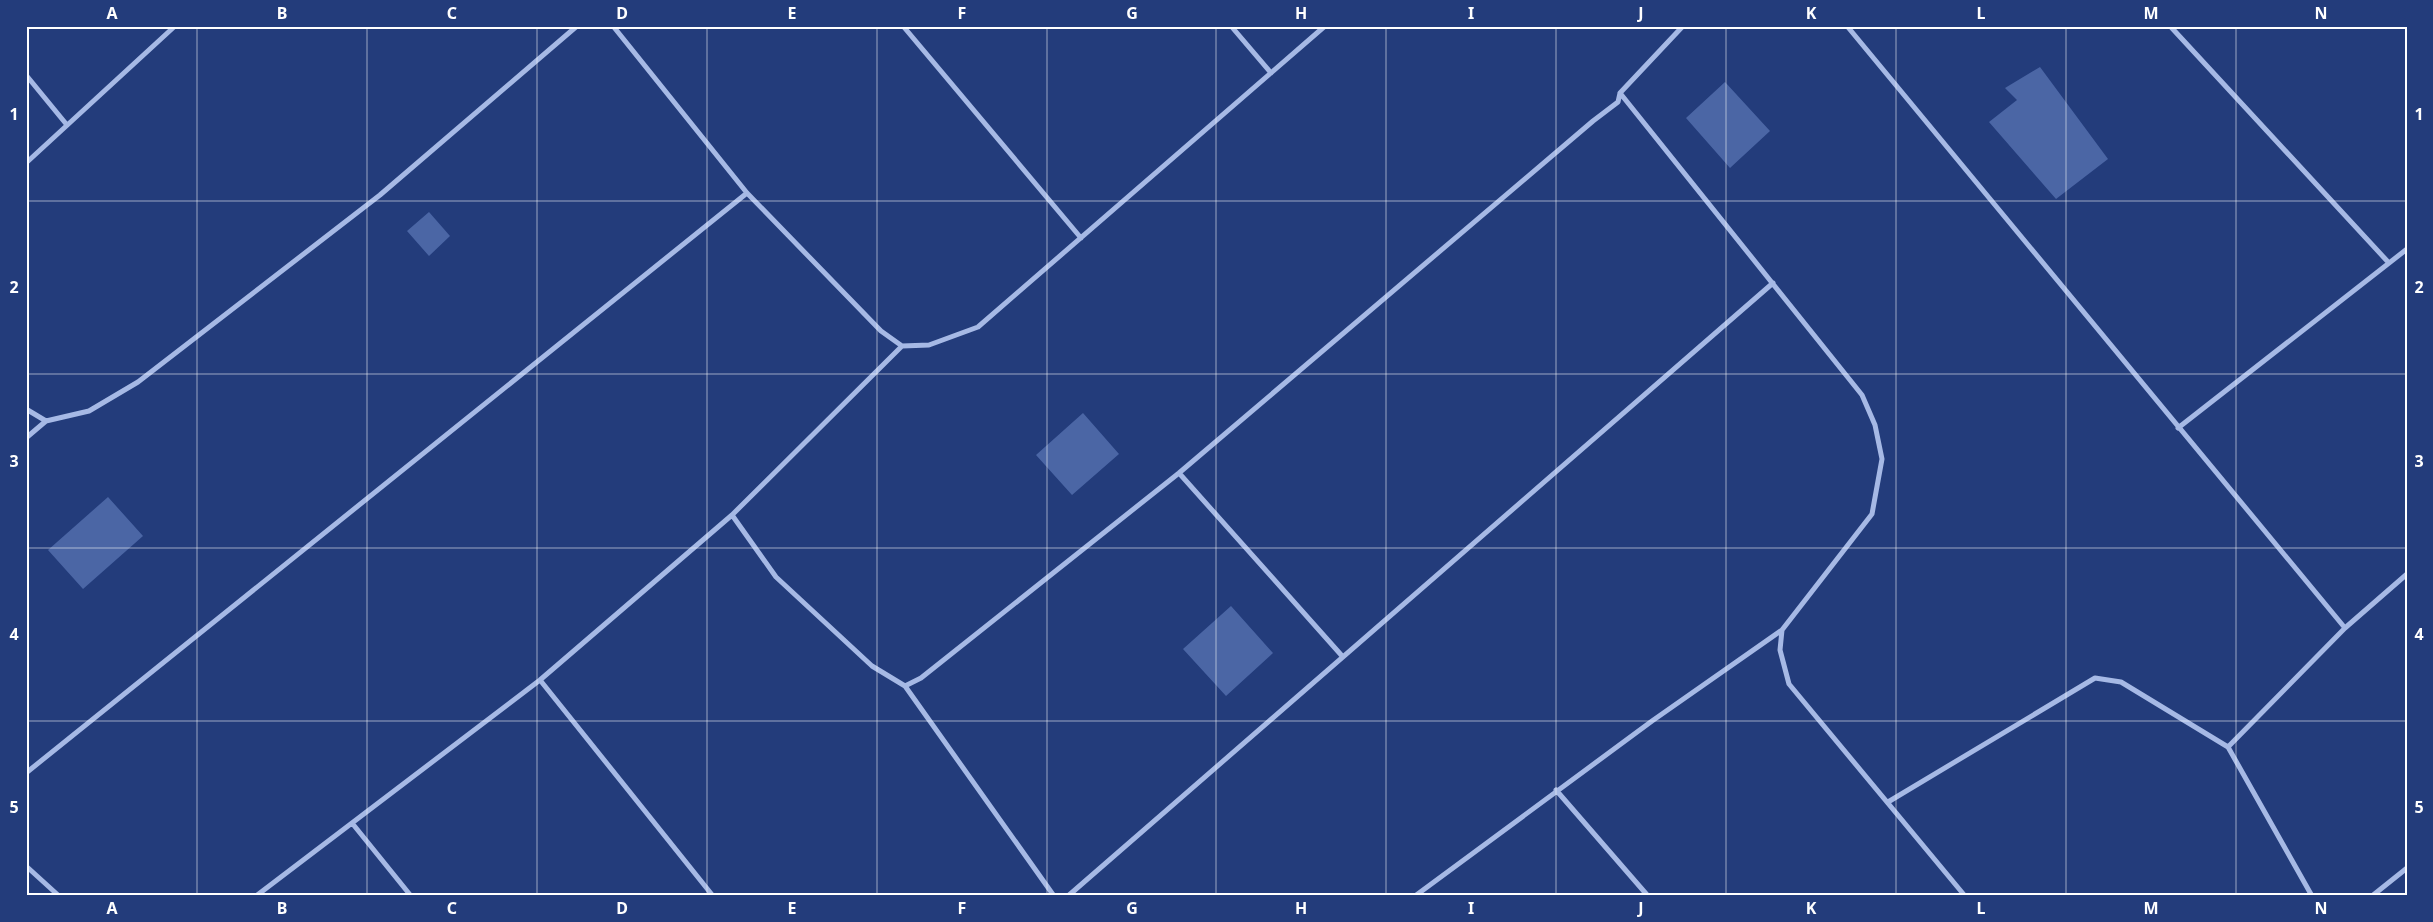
<svg xmlns="http://www.w3.org/2000/svg" width="2433" height="922" viewBox="0 0 2433 922" font-family="'Noto Sans',sans-serif">
	<style>
		.building { fill: #4b66a5 }
		.lines { fill: none; stroke-linecap: round; stroke-linejoin: round }
		.minor { stroke: #a6b9e5; stroke-width: 5 }
		.grid { fill: none; stroke: #fff; stroke-width: 1; stroke-opacity: 0.55 }
		.neatline { fill: none; stroke: #fff; stroke-width: 2 }
		.grid-label { font-size: 16px; text-anchor: middle; font-weight: bold; fill: #fff }
	</style>
	<rect width="100%" height="100%" fill="#233c7b"/>
	<path class="building" d="M2040 67 2108 159 2056 199 1989 122 2017 100 2005 88Z
		M1725 82 1770 131 1730 168 1686 118Z
		M429 212 450 236 429 256 407 231Z
		M1083 413 1119 454 1072 495 1036 455Z
		M108 497 143 536 83 589 48 550Z
		M1231 606 1273 653 1226 696 1183 649Z"/>
	<g class="lines">
		<path class="minor" d="M613 26 747 193 881 331 902 346 929 345 978 327 1325 26
			M903 26 1081 238
			M1231 26 1271 73
			M1847 26 2345 628 2228 747 2312 896
			M2170 26 2389 263
			M26 75 67 125
			M1620 93 1862 395 1875 425 1882 459 1872 514 1782 630 1780 650 1789 684 1965 896
			M26 163 175 26
			M902 346 732 515 776 577 872 666 905 686 1054 896
			M26 409 46 421 89 411 138 382 380 195 577 26
			M2178 428 2407 249
			M26 438 46 421
			M1179 473 1343 657
			M2345 628 2407 574
			M540 680 713 896
			M905 686 921 678 1179 473 1593 121 1618 102 1620 93 1683 26
			M26 773 747 193
			M1556 790 1648 896
			M1888 802 2095 678 2121 682 2228 747
			M352 823 411 896
			M26 866 59 896
			M256 896 540 680 732 515
			M1068 896 1773 283
			M1415 896 1652 721 1782 630
			M2372 896 2407 868"/>
	</g>
	<path class="grid" d="M197 26V896M367 26V896M537 26V896M707 26V896M877 26V896M1047 26V896M1216 26V896M1386 26V896M1556 26V896M1726 26V896M1896 26V896M2066 26V896M2236 26V896M26 201H2407M26 374H2407M26 548H2407M26 721H2407"/>
	<rect width="2433" height="922" fill="none" stroke="#233c7b" stroke-width="55"/>
	<rect x="28" y="28" width="2378" height="866" class="neatline"/>
	<g class="grid-label">
		<text x="112" y="19">A</text>
		<text x="282" y="19">B</text>
		<text x="452" y="19">C</text>
		<text x="622" y="19">D</text>
		<text x="792" y="19">E</text>
		<text x="962" y="19">F</text>
		<text x="1132" y="19">G</text>
		<text x="1301" y="19">H</text>
		<text x="1471" y="19">I</text>
		<text x="1641" y="19">J</text>
		<text x="1811" y="19">K</text>
		<text x="1981" y="19">L</text>
		<text x="2151" y="19">M</text>
		<text x="2321" y="19">N</text>
		<text x="14" y="120">1</text>
		<text x="2419" y="120">1</text>
		<text x="14" y="293">2</text>
		<text x="2419" y="293">2</text>
		<text x="14" y="467">3</text>
		<text x="2419" y="467">3</text>
		<text x="14" y="640">4</text>
		<text x="2419" y="640">4</text>
		<text x="14" y="813">5</text>
		<text x="2419" y="813">5</text>
		<text x="112" y="914">A</text>
		<text x="282" y="914">B</text>
		<text x="452" y="914">C</text>
		<text x="622" y="914">D</text>
		<text x="792" y="914">E</text>
		<text x="962" y="914">F</text>
		<text x="1132" y="914">G</text>
		<text x="1301" y="914">H</text>
		<text x="1471" y="914">I</text>
		<text x="1641" y="914">J</text>
		<text x="1811" y="914">K</text>
		<text x="1981" y="914">L</text>
		<text x="2151" y="914">M</text>
		<text x="2321" y="914">N</text>
	</g>
</svg>
